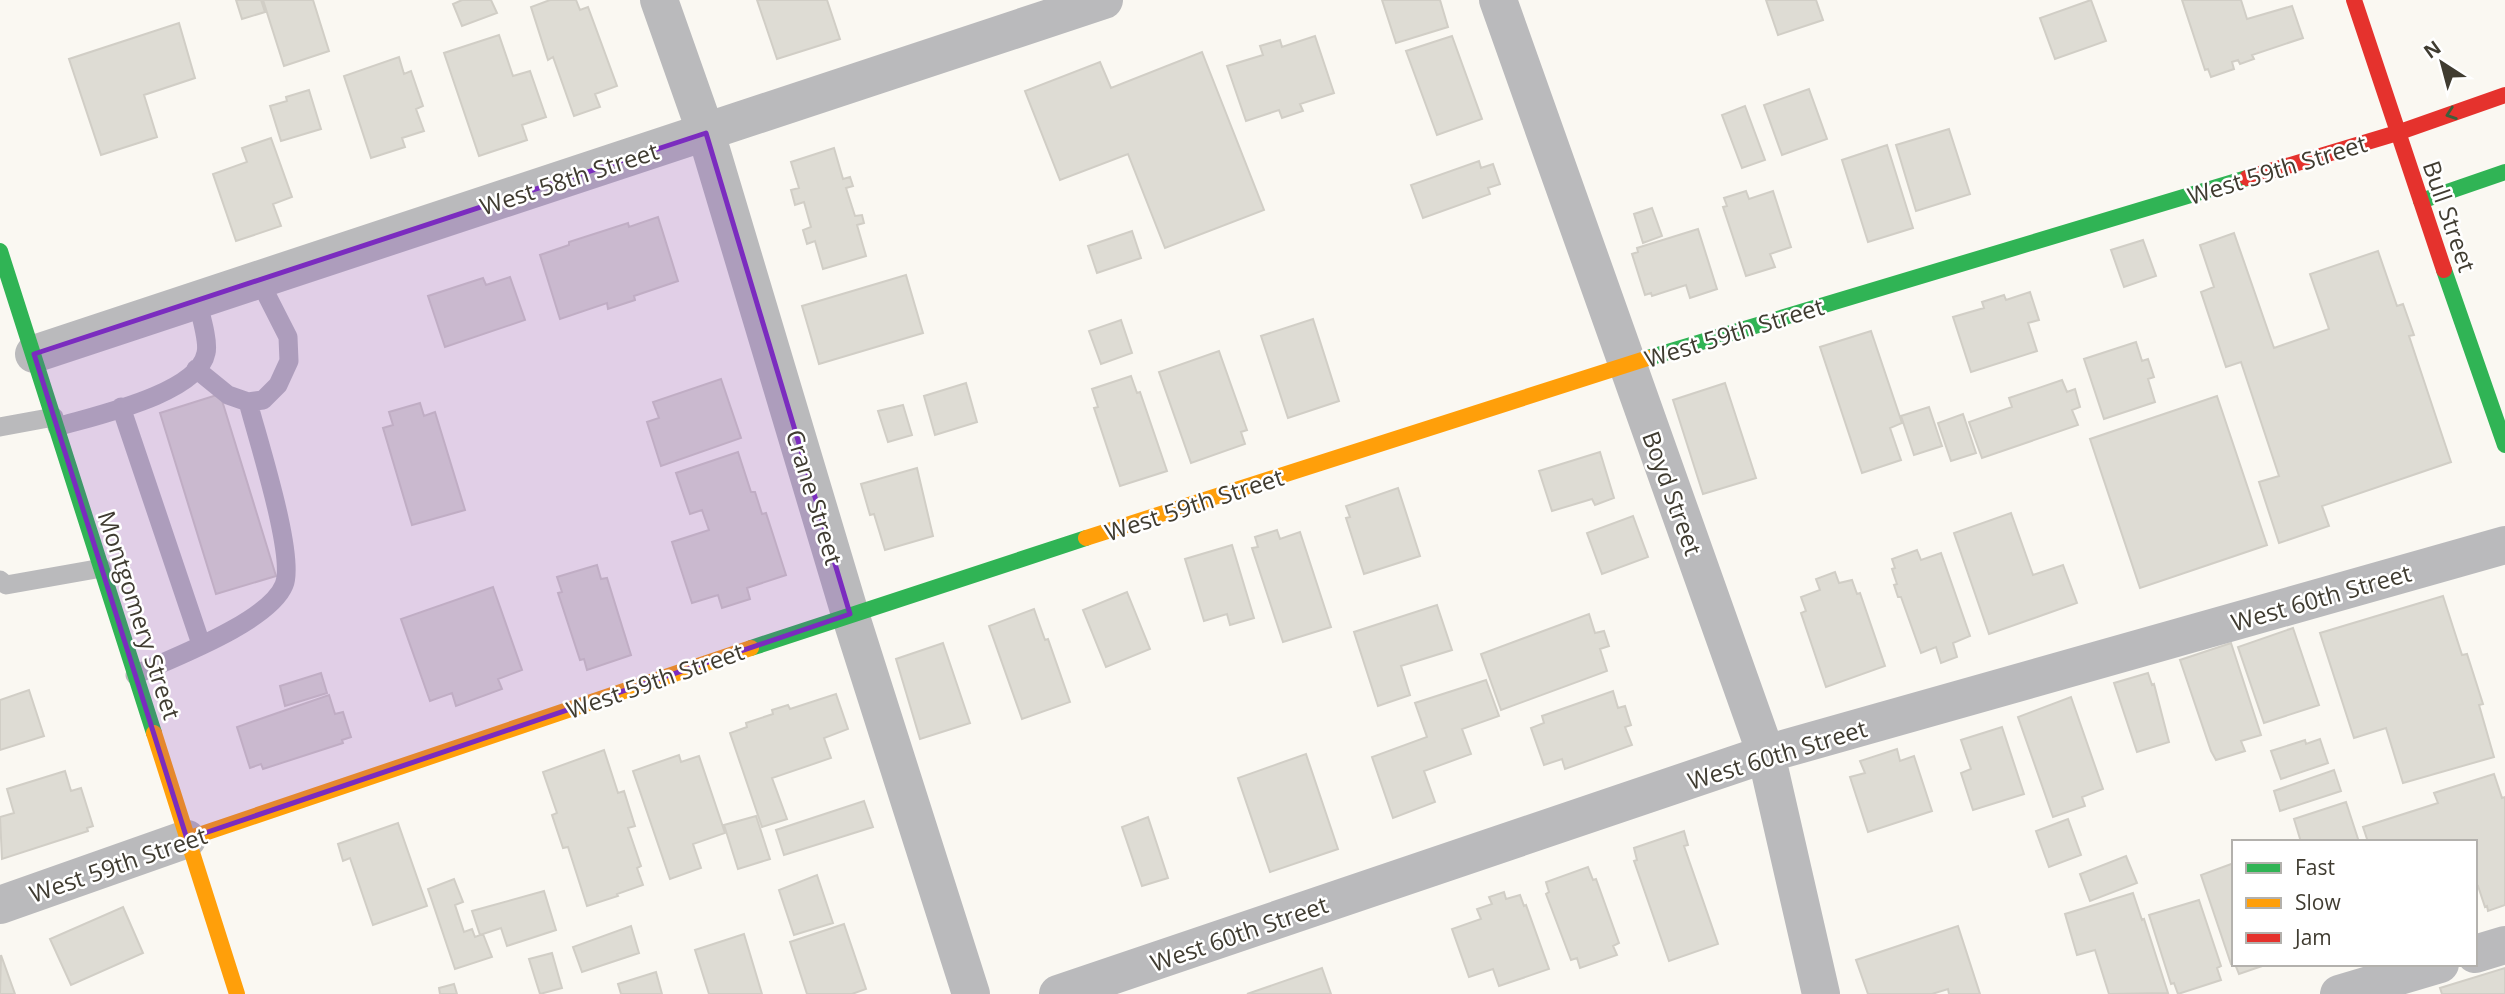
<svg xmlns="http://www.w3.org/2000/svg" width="2505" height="994" viewBox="0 0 2505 994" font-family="'Open Sans',sans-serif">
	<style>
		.building { fill: #dedcd4; stroke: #d1cec6; stroke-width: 2 }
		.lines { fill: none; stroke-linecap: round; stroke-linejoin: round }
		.lane { stroke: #bababc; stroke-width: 19 }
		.street { stroke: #bababc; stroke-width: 38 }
		.fast { stroke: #30b455; stroke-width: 16 }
		.slow { stroke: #ff9f0a; stroke-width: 16 }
		.jam { stroke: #e5322d; stroke-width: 16 }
		.oneway { stroke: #3b603c }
		.marked { fill: #7b2cbf; fill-opacity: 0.2; stroke: #7b2cbf; stroke-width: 5; stroke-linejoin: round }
		.labels { text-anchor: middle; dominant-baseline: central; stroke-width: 5; stroke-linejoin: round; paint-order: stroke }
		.street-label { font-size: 24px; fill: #403c31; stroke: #fff }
	</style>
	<rect width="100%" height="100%" fill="#faf8f2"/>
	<path class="building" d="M236 0H261L265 12 242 19Z
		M263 0H313L329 51 284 66Z
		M462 0H491L497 13 462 26 453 4Z
		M550 0H576L580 10 588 7 617 86 595 94 600 107 574 116 553 57 548 60 531 7Z
		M757 0H827L840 39 777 59Z
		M1382 0H1440L1448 27 1396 43Z
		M1766 0H1816L1823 20 1778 35Z
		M2091 0 2106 41 2055 59 2040 18Z
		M2182 0H2241L2247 19 2292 6 2303 38 2252 55 2254 59 2240 64 2238 60 2232 62 2234 69 2211 77 2208 69 2205 70Z
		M179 23 195 78 144 95 157 137 101 155 69 59Z
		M499 35 513 76 530 71 546 117 522 125 527 140 479 156 444 53Z
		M1315 36 1334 93 1300 104 1303 111 1282 118 1279 110 1246 121 1227 66 1263 55 1260 46 1280 40 1282 47Z
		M1452 36 1482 119 1437 135 1406 51Z
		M1202 52 1264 210 1165 248 1128 154 1060 180 1025 91 1100 62 1111 88Z
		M399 57 404 74 411 71 423 106 416 109 424 131 402 138 405 147 371 158 344 76Z
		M1809 89 1827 139 1782 155 1764 105Z
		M309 90 321 129 281 141 270 106 287 101 286 97Z
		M1745 106 1765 160 1742 168 1722 115Z
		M1949 129 1970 194 1916 211 1896 145Z
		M271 138 292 197 273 204 281 226 236 241 213 174 247 162 242 148Z
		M1887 145 1913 228 1868 242 1842 160Z
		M834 148 843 179 850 177 853 186 846 188 855 216 862 215 864 223 857 225 866 256 823 269 815 241 807 244 803 230 811 227 804 202 795 205 791 190 799 188 791 162Z
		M1479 161 1481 168 1493 164 1500 184 1488 188 1490 194 1423 218 1411 185Z
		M1746 191 1749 199 1773 191 1791 247 1770 254 1775 267 1746 276 1723 207 1727 206 1724 198Z
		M1652 208 1662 236 1643 243 1634 214Z
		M658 217 678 281 634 296 635 300 608 309 607 303 560 319 540 255 569 245V242L628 223 629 227Z
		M1698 229 1717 289 1690 298 1686 285 1652 296 1651 293 1645 295 1632 254 1638 252 1637 248Z
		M1132 231 1141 258 1097 273 1088 246Z
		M2234 233 2274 348 2329 329 2310 274 2378 251 2397 306 2403 304 2414 335 2409 336 2451 462 2322 506 2329 526 2279 543 2259 482 2279 476 2241 362 2226 367 2201 292 2214 287 2200 245Z
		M2143 240 2156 276 2124 287 2111 250Z
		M906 275 923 333 819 364 802 306Z
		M510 277 525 320 445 347 428 296 483 278 486 285Z
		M2030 292 2039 320 2028 323 2037 351 1971 372 1953 317 1984 308 1982 302 2004 295 2006 300Z
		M1313 319 1339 401 1288 418 1261 336Z
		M1121 320 1132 353 1101 364 1089 331Z
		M1871 331 1902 423 1890 428 1901 460 1862 473 1820 347Z
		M2136 342 2142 361 2148 359 2154 377 2148 379 2155 402 2104 419 2084 359Z
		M1219 351 1247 430 1241 432 1245 444 1191 463 1159 372Z
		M1131 376 1137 393 1140 392 1167 471 1120 486 1094 408 1098 407 1092 389Z
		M721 379 741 438 661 466 647 422 659 418 653 402Z
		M2062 380 2067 392 2075 389 2080 407 2072 410 2078 425 1982 458 1969 422 2012 407 2009 398Z
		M966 383 977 422 935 435 924 396Z
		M1725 383 1756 478 1703 494 1673 400Z
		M220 394 276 576 216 594 160 413Z
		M2217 396 2267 545 2140 588 2090 439Z
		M420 403 424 416 435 412 465 510 412 525 383 428 393 425 389 412Z
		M903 405 912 435 888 442 878 411Z
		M1929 407 1942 446 1914 455 1901 416Z
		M1963 414 1976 453 1951 461 1938 423Z
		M738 452 751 492H755L762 514 766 513 786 575 747 588 750 599 722 608 718 595 692 603 672 542 709 530 702 510 690 514 676 473Z
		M1600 452 1614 498 1595 505 1592 499 1552 511 1539 471Z
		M917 468 933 536 885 550 874 514 870 515 861 484Z
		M1398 488 1420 556 1364 574 1346 518 1350 517 1346 506Z
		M2011 513 2033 575 2063 565 2077 603 1989 634 1954 533Z
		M1633 516 1648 557 1602 574 1587 533Z
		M1277 530 1280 539 1300 532 1331 627 1283 642 1252 548 1258 547 1255 537Z
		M1232 545 1254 618 1230 625 1227 614 1204 621 1185 559Z
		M1917 550 1921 560 1941 553 1970 636 1953 643 1957 657 1941 663 1936 647 1921 653 1901 597H1898L1894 585 1897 584 1892 569 1895 568 1892 559Z
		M597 565 601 579 607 578 631 655 587 670 584 659 580 660 558 593 562 592 557 577Z
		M1835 572 1839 583 1852 580 1857 594 1860 593 1885 666 1826 687 1801 613 1806 611 1801 597 1820 590 1816 579Z
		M493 587 522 670 498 679 502 689 456 706 452 693 430 701 401 619Z
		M1127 592 1150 649 1106 667 1083 610Z
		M2443 596 2462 655 2467 654 2483 704 2479 705 2494 757 2403 783 2386 728 2354 738 2320 633Z
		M1437 605 1452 650 1401 666 1410 695 1378 706 1354 632Z
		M1034 609 1045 640 1048 639 1070 702 1022 719 989 626Z
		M1589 614 1595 633 1604 631 1609 646 1600 649 1607 671 1501 710 1481 654Z
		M2293 628 2319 705 2264 723 2238 647Z
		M943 643 970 723 920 739 896 659Z
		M2231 643 2261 735 2241 741 2245 751 2216 760 2211 751 2180 660Z
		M321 673 327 693 285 706 280 686Z
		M2148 673 2152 685 2154 684 2169 742 2137 752 2114 683Z
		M1486 680 1499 716 1462 729 1471 754 1424 771 1435 802 1393 818 1372 757 1427 737 1415 703Z
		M29 690 44 736 0 750V700Z
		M1613 691 1618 708 1625 706 1631 725 1625 727 1632 745 1565 769 1562 759 1544 765 1531 728 1544 723 1542 716Z
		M836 694 848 729 824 738 831 758 772 778 787 819 762 827 730 733 747 727 746 723 773 714 772 710 788 705 790 709Z
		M329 695 335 714 343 712 351 737 342 740 343 743 263 769 261 764 250 768 237 727Z
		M2071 697 2103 789 2082 797 2085 806 2053 817 2018 717Z
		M2002 727 2024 794 1973 810 1961 773 1971 769 1961 740Z
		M2320 739 2328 763 2281 779 2271 751 2305 740 2306 744Z
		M1897 749 1900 761 1914 756 1932 811 1868 832 1850 777 1865 773 1860 761Z
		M604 750 618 793 624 791 635 826 628 828 641 866 637 868 643 885 617 894 618 896 587 906 568 847 563 848 552 815 557 813 543 772Z
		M1306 754 1338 849 1270 872 1238 778Z
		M679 755 681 762 699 756 725 833 693 844 701 868 670 879 633 771Z
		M2334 770 2341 791 2280 811 2274 791Z
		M65 771 71 791 81 788 93 826 87 828 88 831 2 859 0 817 14 813 7 789Z
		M2494 774 2502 798 2505 797V905L2488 911 2487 906 2485 907 2478 886 2475 887V842H2368L2363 827 2438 803 2434 793Z
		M864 801 873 827 784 855 776 830Z
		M2346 802 2359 842H2301L2294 819Z
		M756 816 770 859 738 869 724 825Z
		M1148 817 1168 878 1142 886 1122 827Z
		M2068 819 2081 855 2049 867 2036 831Z
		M398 823 427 906 373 925 350 858 343 861 338 844Z
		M1684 831 1688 845 1684 846 1718 944 1669 961 1634 861 1637 860 1634 848Z
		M2126 856 2137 883 2090 901 2080 874Z
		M2234 863V963L2231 964 2201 875Z
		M1588 867 1593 880 1596 879 1619 943 1613 946 1617 955 1580 968 1577 958 1571 960 1546 894 1549 892 1546 882Z
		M817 875 833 923 794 935 779 890Z
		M454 879 463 902 455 905 464 932 472 929 475 937 483 934 492 957 455 969 428 889Z
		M544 891 556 930 507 946 501 928 480 935 472 911Z
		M1504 892 1506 899 1520 895 1524 906 1526 905 1549 969 1499 986 1493 969 1469 977 1452 929 1481 919 1477 909 1492 904 1489 897Z
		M2133 893 2142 920 2144 919 2168 993 2109 994 2095 950 2077 955 2065 914Z
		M2199 900 2221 966 2217 968 2221 980 2178 994 2174 983 2171 984 2149 915Z
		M123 907 143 953 71 985 50 939Z
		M844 924 866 989 852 994H807L790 942Z
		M631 926 639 953 582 972 573 947Z
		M1958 926 1980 994H1949L1948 989 1932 994H1868L1856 960Z
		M744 934 762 994H709L695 950Z
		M552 953 562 988 540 994 529 959Z
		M1 955 15 994H0Z
		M2235 964H2268L2239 974Z
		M1322 968 1331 994H1247Z
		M2505 968V994H2442L2440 988Z
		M656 972 662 994H621L618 984Z
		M454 984 457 994H440L439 988Z"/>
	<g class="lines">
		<path class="lane" d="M196 369 228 395 248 402 263 400 278 385 289 361 288 337 259 280
			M121 407 201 644
			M0 427 54 417
			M57 427C93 416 198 394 206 353 209 341 200 313 197 300
			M0 580 6 585 102 568
			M135 675C172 658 269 622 284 585 296 557 257 437 248 402"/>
		<path class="street" d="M659 0 706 133 850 614 971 994
			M1498 0 1766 754 1821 994
			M34 354 1104 0
			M0 905 187 839
			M2475 954 2505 945
			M1058 994 1766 754 2505 545
			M2339 994 2440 964"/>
		<path class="fast" d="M2421 201 2505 172
			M0 251 154 733
			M2444 270 2505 445
			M1648 358 2247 178
			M751 648 1086 538"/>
		<path class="slow" d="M1086 538 1648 358
			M154 733 237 994
			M187 839 751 648"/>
		<path class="jam" d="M2354 0 2444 270
			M2247 178 2397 133 2505 95"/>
	</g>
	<defs><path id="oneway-chevron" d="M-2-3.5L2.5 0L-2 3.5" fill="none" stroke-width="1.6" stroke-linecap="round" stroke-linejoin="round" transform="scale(1.75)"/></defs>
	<use class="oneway" href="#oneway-chevron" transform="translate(2451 114) rotate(161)"/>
	<path class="marked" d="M706 133 850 614 187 839 34 354Z"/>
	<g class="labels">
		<g class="street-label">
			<text transform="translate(2277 169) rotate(-17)">West 59th Street</text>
			<text transform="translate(569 178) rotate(-18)">West 58th Street</text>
			<text transform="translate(2450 216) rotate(71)">Bull Street</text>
			<text transform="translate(1734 332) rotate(-17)">West 59th Street</text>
			<text transform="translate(1673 493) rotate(70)">Boyd Street</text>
			<text transform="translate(815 497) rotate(73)">Crane Street</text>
			<text transform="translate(1194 504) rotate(-18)">West 59th Street</text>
			<text transform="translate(2321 597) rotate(-16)">West 60th Street</text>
			<text transform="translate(140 615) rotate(72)">Montgomery Street</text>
			<text transform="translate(655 680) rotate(-19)">West 59th Street</text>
			<text transform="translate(1777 754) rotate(-17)">West 60th Street</text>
			<text transform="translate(118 864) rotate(-19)">West 59th Street</text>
			<text transform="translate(1239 933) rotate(-19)">West 60th Street</text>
		</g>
	</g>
	<rect x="2232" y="840" width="245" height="126" fill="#ffffff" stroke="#b3b1ad" stroke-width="2"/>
	<rect x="2246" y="863" width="35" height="10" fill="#30b455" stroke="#b3b1ad" stroke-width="2"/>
	<text x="2295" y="875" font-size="21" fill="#403c31">Fast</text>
	<rect x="2246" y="898" width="35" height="10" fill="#ff9f0a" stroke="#b3b1ad" stroke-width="2"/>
	<text x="2295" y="910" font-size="21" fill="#403c31">Slow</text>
	<rect x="2246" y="933" width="35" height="10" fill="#e5322d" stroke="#b3b1ad" stroke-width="2"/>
	<text x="2295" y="945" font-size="21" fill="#403c31">Jam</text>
	<g transform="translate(2442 63) rotate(324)" stroke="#ffffff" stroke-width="5" paint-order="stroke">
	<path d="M0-5L12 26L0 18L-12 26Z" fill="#403c31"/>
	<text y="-10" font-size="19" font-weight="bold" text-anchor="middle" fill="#403c31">N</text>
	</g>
</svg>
